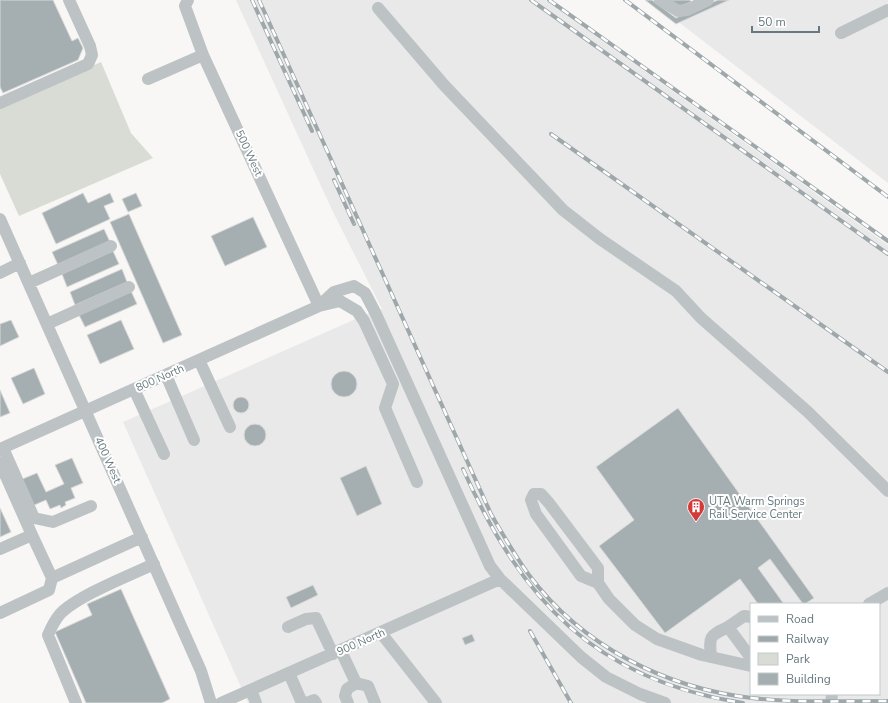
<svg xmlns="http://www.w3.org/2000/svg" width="888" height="703" viewBox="0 0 888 703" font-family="'Nunito Sans',sans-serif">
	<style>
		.built { fill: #e9e9e9; fill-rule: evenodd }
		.green { fill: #d9dcd5 }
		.building { fill: #a5afb2; stroke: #d9d9d8 }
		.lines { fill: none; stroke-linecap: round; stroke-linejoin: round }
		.minor { stroke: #bdc3c5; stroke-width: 12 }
		.rail-casing { stroke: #9ea7aa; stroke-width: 4 }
		.rail { stroke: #fff; stroke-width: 2.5; stroke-dasharray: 8; stroke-linecap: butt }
		.labels { text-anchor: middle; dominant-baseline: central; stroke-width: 4; stroke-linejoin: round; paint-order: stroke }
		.street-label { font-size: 11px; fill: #66797e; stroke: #fff }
		.poi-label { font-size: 11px; fill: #66797e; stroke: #fff; text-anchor: start }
	</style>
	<rect width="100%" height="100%" fill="#f8f7f5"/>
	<path class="built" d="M236 0H545L888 245V703H248L123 422 367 314 382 309 332 210ZM751 604H879V694H751Z
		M709 0H888V183L672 17Z"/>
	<path class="green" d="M101 62 131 133 153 158 19 216 0 174V107Z"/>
	<path class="building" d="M0 0H53L72 41 78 38 83 48 78 60 3 93 0 87Z
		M645 0H652L676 18 718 0H729L676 24Z
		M669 0H690L691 2 678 7Z
		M83 193 88 203 110 193 114 202 104 206 110 219 56 244 42 213Z
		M136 193 142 206 128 212 122 199Z
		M129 214 182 335 163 343 110 222Z
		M253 217 267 247 225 266 211 236Z
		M104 229 110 242 58 265 52 252Z
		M113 251 119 264 67 287 62 274Z
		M122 269 127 282 75 305 70 292Z
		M131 291 137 304 85 327 79 315Z
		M11 320 19 337 0 346V324Z
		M121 320 134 349 100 364 87 335Z
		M34 368 45 394 23 404 11 378Z
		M331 384a13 13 0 1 1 26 0a13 13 0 1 1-26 0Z
		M0 390 10 413 0 417Z
		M233 405a8 8 0 1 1 16 0a8 8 0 1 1-16 0Z
		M678 408 814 598 805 604H803L770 559 758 568 784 604H758L740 579 665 633 599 546 634 520 596 467Z
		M244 435a11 11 0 1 1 22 0a11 11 0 1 1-22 0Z
		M72 458 83 483 71 488 75 498 65 502 66 505 61 508 60 505 50 509 46 500 32 506 20 480 37 473 46 492 64 484 55 465Z
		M366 466 382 504 357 516 340 478Z
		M0 508 11 532 0 537Z
		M313 585 318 595 291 608 286 597Z
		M121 589 170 699 162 703H86L55 632 92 615 87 604Z
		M472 634 475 641 465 645 462 638Z"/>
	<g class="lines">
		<path class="minor" d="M188 0 185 6 203 55 319 306
			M660 0 678 11 687 10 708 0
			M378 8 444 85 563 210 600 239 676 291 701 318 808 412 888 491
			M841 33 888 10
			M148 79 203 55
			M0 103 88 64 92 55 90 46 69 0
			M0 219 201 671 211 703
			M0 273 20 263
			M29 283 111 246
			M319 306 334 292 354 286 365 293 375 312 490 566 500 579 581 657 606 677 640 694 665 703
			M47 324 129 287
			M199 360 230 427
			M166 375 194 440
			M134 389 164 454
			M3 448 34 518 53 522 91 506
			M0 449 319 306 340 301 357 311 364 321 393 384 385 408 417 482
			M0 463 32 535 0 549
			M52 578 142 537
			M598 583V568L549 503 541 494H534L531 500 536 514 581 576 598 583 609 599 635 625 657 639 702 655 751 666
			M869 604 888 593
			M0 613 49 590 52 578 32 535
			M751 617 744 616 728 627 751 658
			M288 627 306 619 316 618 333 654
			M381 633 436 703
			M341 651 356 683
			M711 657C709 636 709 636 728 627
			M289 673 302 703
			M251 690 256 703
			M76 703 48 635C51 628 55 620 60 614 77 596 130 575 154 564
			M221 703 500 579
			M306 703 314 700 316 703
			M348 703 345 696 347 689 356 683 368 686 375 703
			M831 703 832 694"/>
		<defs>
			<path id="rail" d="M252 0 312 131
				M259 0 491 514C503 535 515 556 529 575 582 646 665 688 752 698 797 703 843 701 888 701
				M531 0 888 254
				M549 0 888 241
				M625 0 888 197
				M551 134 888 372
				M334 180 354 224
				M463 469C522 601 595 680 743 703
				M530 631 571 703"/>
		</defs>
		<use href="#rail" class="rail-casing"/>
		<use href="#rail" class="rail"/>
	</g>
	<defs>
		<symbol id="building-pin" viewBox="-11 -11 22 30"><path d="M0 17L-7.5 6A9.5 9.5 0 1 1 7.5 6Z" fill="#d33a3a" stroke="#fff"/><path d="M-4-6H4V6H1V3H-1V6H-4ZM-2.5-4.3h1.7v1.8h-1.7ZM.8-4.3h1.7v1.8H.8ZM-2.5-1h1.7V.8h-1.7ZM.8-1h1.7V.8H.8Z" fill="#fff"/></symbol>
	</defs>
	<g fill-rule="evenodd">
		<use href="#building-pin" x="686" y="497" width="20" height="27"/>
	</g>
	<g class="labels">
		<g class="street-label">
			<text transform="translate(249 153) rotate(65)">500 West</text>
			<text transform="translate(160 378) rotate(-24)">800 North</text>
			<text transform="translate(108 460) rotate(66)">400 West</text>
			<text transform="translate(361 642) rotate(-24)">900 North</text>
		</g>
		<g class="poi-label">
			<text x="709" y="501">UTA Warm Springs<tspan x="709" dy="13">Rail Service Center</tspan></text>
		</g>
	</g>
	<rect x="750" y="603" width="130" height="92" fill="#ffffff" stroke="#c2c9cb"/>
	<rect x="758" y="616" width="20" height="6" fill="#bdc3c5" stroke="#c2c9cb"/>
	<text x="786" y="623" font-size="12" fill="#66797e">Road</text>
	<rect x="758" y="636" width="20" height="6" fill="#9ea7aa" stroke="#c2c9cb"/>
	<text x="786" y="643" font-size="12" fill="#66797e">Railway</text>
	<rect x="758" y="653" width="20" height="12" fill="#d9dcd5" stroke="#c2c9cb"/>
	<text x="786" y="663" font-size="12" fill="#66797e">Park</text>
	<rect x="758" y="673" width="20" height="12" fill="#a5afb2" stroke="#c2c9cb"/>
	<text x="786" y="683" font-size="12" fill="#66797e">Building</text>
	<path d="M752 26v6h67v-6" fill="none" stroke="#66797e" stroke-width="2"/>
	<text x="758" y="26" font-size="12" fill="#66797e" stroke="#ffffff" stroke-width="3" paint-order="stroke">50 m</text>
</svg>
